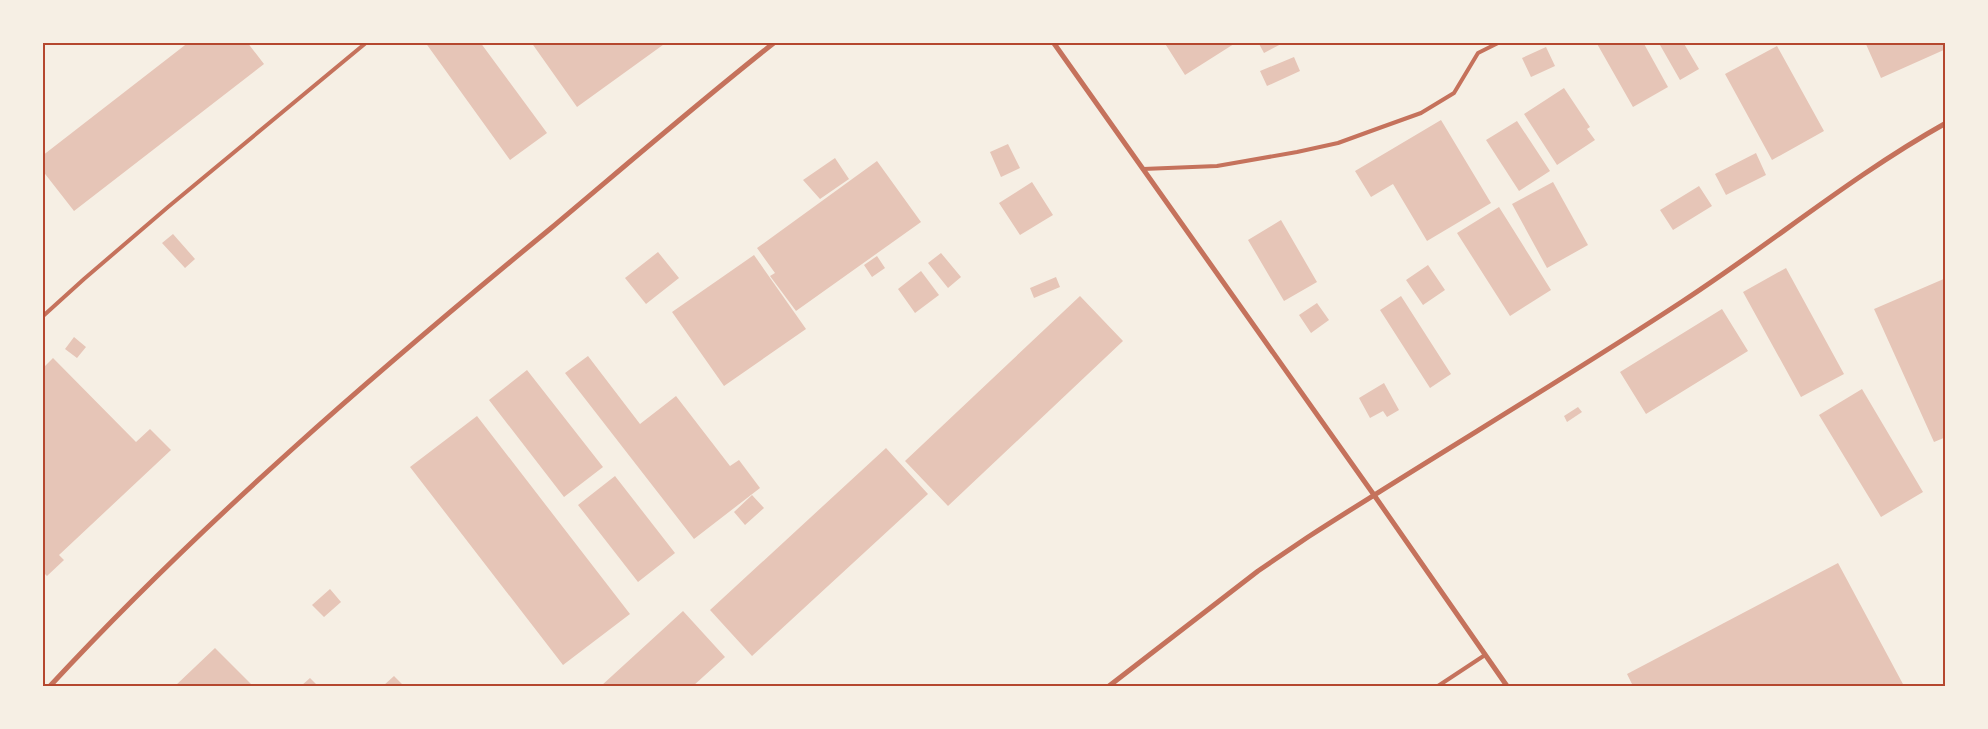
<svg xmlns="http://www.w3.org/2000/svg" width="1988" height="729" viewBox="0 0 1988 729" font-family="'Sofia Sans Condensed',sans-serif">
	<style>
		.building { fill: #e6c5b7 }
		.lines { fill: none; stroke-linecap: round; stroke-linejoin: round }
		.service { stroke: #c5725c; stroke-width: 4 }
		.minor { stroke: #c5725c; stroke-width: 5 }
		.neatline { fill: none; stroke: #b5482f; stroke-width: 2 }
	</style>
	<rect width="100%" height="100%" fill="#f6efe4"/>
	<path class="building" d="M189 42H247L264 64 74 211 42 170V156Z
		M425 42H480L547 133 510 160Z
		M531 42H667L577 107Z
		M1164 42H1237L1185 75Z
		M1258 42H1285L1264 53Z
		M1596 42H1643L1668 87 1633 107Z
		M1664 42H1683L1699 69 1680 80 1660 45Z
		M1865 42H1946V49L1881 78Z
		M1777 46 1824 131 1772 160 1725 74Z
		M1546 47 1555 66 1531 77 1522 58Z
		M1294 57 1300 71 1267 86 1260 71Z
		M1564 88 1590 127 1587 129 1595 140 1557 165 1524 114Z
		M1441 120 1491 203 1427 241 1393 184 1371 197 1355 171Z
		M1517 121 1550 171 1519 191 1486 140Z
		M1008 144 1020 168 1001 177 990 152Z
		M1756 153 1766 175 1726 195 1715 174Z
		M835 158 849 179 820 199 803 180Z
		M877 161 921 222 796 311 770 276 775 273 757 248Z
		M1032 182 1053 215 1020 235 999 203Z
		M1553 182 1588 245 1547 268 1512 204Z
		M1699 186 1712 206 1673 230 1660 210Z
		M1499 207 1551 290 1510 316 1457 233Z
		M1281 220 1317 282 1284 301 1248 240Z
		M173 234 195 259 185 268 162 243Z
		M658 252 679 278 646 304 625 278Z
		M941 253 961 277 948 288 928 263Z
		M754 255 806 329 724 386 672 312Z
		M877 256 885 268 872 277 864 265Z
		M1428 265 1445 290 1423 305 1406 280Z
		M1786 268 1844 374 1801 397 1743 292Z
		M921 271 939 295 915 313 898 289Z
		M1056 277 1060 287 1034 298 1030 288Z
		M1946 278V437L1934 442 1874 309Z
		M1080 296 1123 341 948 506 905 461Z
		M1401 296 1451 374 1430 388 1380 310Z
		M1317 303 1329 320 1311 333 1299 315Z
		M1722 309 1748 351 1646 414 1620 372Z
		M74 337 86 347 77 358 65 349Z
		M588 356 640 424 676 396 730 466 739 460 760 488 694 539 565 373Z
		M53 358 136 442 150 429 171 450 59 555 64 560 47 576 42 571V369Z
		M527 370 603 467 564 497 489 400Z
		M1384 383 1399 410 1387 417 1383 411 1370 418 1359 398Z
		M1862 389 1923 492 1881 517 1819 415Z
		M1578 407 1582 412 1567 422 1564 416Z
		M477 416 630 614 563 665 410 467Z
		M886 448 928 494 752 656 710 610Z
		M615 476 675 553 638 582 578 505Z
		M752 495 764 508 745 525 734 512Z
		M1838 563 1904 686H1633L1627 674Z
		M330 589 341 602 324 617 312 605Z
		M683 611 725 657 693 686H601Z
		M215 648 253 686H175Z
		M394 676 404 686H383Z
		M310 678 318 686H301Z"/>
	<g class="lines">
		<path class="service" d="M1143 169 1217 166 1297 152 1338 143 1382 127 1421 113 1454 93 1478 53 1500 42
			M42 317 84 279 168 207 367 42
			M1438 686 1485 655"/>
		<path class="minor" d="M1053 42 1374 495 1507 686
			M50 686C203 521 376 372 550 229 625 166 699 102 775 42
			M1109 686 1258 571 1308 537C1432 457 1560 382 1683 301 1772 243 1853 175 1946 123"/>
	</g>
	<rect width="1988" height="729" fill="none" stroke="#f6efe4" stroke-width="88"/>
	<rect x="44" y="44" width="1900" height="641" class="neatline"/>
</svg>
